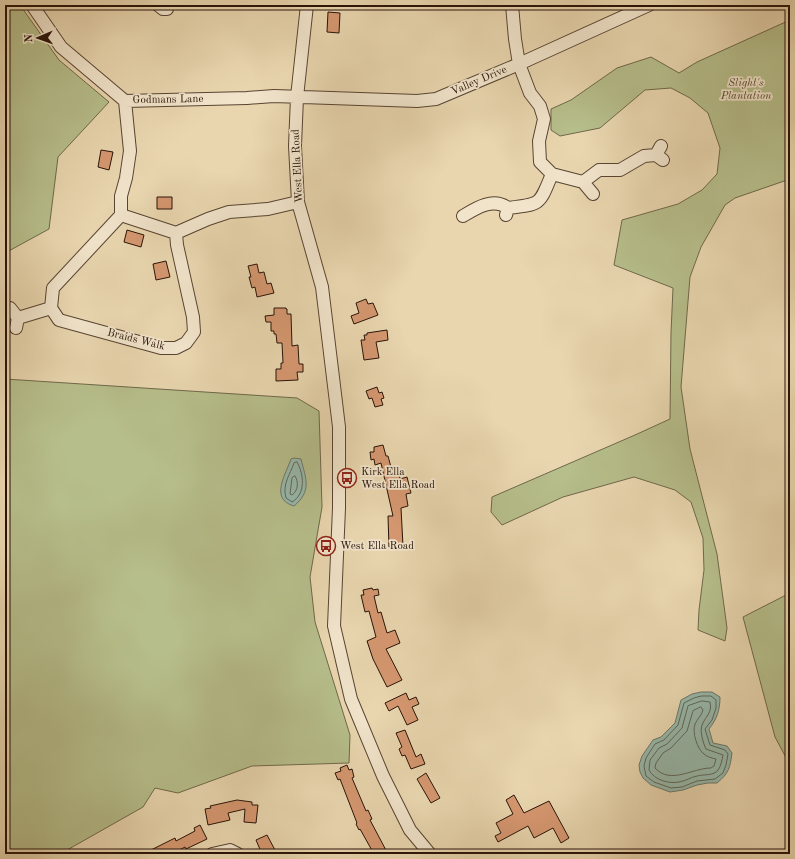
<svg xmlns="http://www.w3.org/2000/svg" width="795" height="859" viewBox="0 0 795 859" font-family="'Old Standard TT',serif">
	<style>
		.green { fill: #b6be8b; stroke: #6f684a }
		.water { fill: #97b9ac; stroke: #6b776a }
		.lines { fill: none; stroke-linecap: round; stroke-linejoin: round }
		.shore { stroke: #60665a; stroke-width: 1 }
		.building { fill: #d69871; stroke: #281308 }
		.minor-casing { stroke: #584432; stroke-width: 14 }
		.minor { stroke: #f1e4cb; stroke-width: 12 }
		.labels { text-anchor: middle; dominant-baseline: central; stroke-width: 3.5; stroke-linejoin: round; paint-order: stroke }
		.street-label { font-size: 11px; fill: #281308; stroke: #f1e4cb }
		.park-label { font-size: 11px; font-style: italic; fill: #53462f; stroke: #f1e4cb }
		.poi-label { font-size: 11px; fill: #281308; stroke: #f1e4cb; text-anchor: start }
	</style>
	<rect width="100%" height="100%" fill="#e9d6af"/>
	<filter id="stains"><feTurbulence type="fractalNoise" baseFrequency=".005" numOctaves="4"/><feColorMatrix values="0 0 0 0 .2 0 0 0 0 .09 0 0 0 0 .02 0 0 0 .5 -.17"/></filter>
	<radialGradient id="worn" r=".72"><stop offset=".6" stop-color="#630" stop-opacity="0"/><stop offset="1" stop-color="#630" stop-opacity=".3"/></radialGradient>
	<path class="green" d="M5 5H20L59 60 109 102 58 157 49 229 5 253Z
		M790 20V179L735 198 725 205 701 247 690 277 681 387 690 449 717 554 727 628 725 641 698 630 699 610 704 570 703 538 691 502 675 490 634 477 563 497 502 525 491 512 492 497 635 435 670 419 671 333 673 288 614 265 622 220 678 204 702 190 717 174 720 148 708 113 690 98 671 88 645 90 600 128 560 136 551 130V109L571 100 617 68 651 57 679 73 697 62Z
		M5 379 297 398 319 411 322 507 310 577 315 622 350 735 349 763 252 766 178 793 155 788 143 807 60 854H5Z
		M790 593V765L775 737 743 617Z"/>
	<path class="water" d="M294 458 301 459C306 479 312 491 294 506 269 499 286 474 291 459Z
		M701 692H712L720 697C720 710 717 719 709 729L713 743 727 746 732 753C730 768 729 773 717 783H708L697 785 683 790 670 792 651 785 643 778 640 772 639 765 642 756 653 740 661 737 675 723 681 700 692 694Z"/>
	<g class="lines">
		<path class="shore" d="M297 462C304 474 306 494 292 502L286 498C282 484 290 475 294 463Z
			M295 476C299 482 298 491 292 495L290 494 292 478Z
			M702 696H711L716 700V708L712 720 705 729 710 745 725 750 728 754 726 765 723 773 715 779 697 781 682 787 671 788 654 782 646 776 644 766 646 758 655 744 664 740 678 725 684 703 694 698Z
			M702 701 710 702C714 717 697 719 702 737 703 741 704 745 706 749L723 755C722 760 721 766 718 770 714 776 704 774 697 776 691 777 686 781 679 782 669 784 654 780 649 770L650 760 659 748 667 744 682 728 688 706Z
			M701 707 703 710C702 715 697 719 695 724 692 732 697 749 704 754 707 757 712 758 716 759L714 766 711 768C692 768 671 785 655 768L656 763 663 753 671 748 687 731 693 711Z"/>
	</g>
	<path class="building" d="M328 12 340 13 339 33 327 32Z
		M101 150 113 152 109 170 98 167Z
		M157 197H172V209H157Z
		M127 230 144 235 141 247 124 242Z
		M166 261 170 277 156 280 153 264Z
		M257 264 259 273 264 272 267 284 271 283 274 293 257 297 255 287 252 288 249 277H251L248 266Z
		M366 299 368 304 373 303 378 315 354 324 351 316 359 313 356 303Z
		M274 308H286V309H287V314H291L292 346 298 345 299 364H303V372H297L298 380 276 381V369H281V363H283L282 343H277L276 334H274V331H271V322H266L265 316 274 315Z
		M387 330 388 340 376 342 379 358 364 360 361 340H365L364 335H367V333Z
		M377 387 379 393 382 392 384 398 381 399 383 405 375 407 372 398 369 399 366 391Z
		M383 445 386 456H388L392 471H394L395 474 399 473 400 479 407 477 411 493 406 494 408 506 401 508 403 546 389 547 388 516H393L381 463 375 465 374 459 371 460 370 452H374V447Z
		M372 588 373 590 378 589 379 595 374 596 378 613 381 612 387 633 395 630 400 643 386 649 402 680 387 687 373 659 367 641 376 637 369 611 365 612 361 595H364L363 590Z
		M406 693 409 700 416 697 419 704 412 707 418 720 407 725 398 706 389 711 385 703Z
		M405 730 416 757 421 754 425 764 411 769 405 755 402 756 399 749 402 747 396 733Z
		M347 765 349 770 352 769 354 777 352 778 366 811 368 810 372 819 370 820 388 854H374L360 829 359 830 356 824 357 823 340 779 338 780 335 773 341 771 340 768Z
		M426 773 440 798 431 803 417 779Z
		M514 795 524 813 549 801 569 838 561 843 553 828 534 838 528 826 498 842 495 836 501 833 496 823 513 814 506 800Z
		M237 800 252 802V805H258L256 823 244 822 245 809 228 813 230 820 208 825 205 809 211 808 210 806Z
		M200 825 207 839 186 849 185 847 172 854H143L175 838 176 841 195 831 194 828Z
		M267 835 275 850 266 854H262L256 840Z"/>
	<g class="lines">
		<defs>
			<path id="minor" d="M32 5 61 47 125 101 247 98 274 96 417 101 436 99 519 64 649 5
				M158 5 163 9H167
				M307 5 297 97 295 146 298 202 322 287 339 427V508L334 626 351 699 383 776 410 830 430 854
				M512 5 515 39 519 64 530 93 540 106 544 119 539 141 540 162 552 174 583 182 593 194
				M661 146 656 155 663 160
				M583 182 599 170H620L644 156 656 155
				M508 208C542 204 539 205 552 174
				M121 215 176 233 208 219 229 212 268 209 298 202
				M463 216C476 208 493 197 508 208L506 215
				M10 308 18 318 16 328
				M51 308 59 320 161 348H176L186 343 194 332 193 317 177 245 176 233
				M18 318 51 308 53 288 121 215V196L126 178 130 151 125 101
				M212 854 230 850 238 854"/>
		</defs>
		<use href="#minor" class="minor-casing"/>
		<use href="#minor" class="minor"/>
	</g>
	<defs>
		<symbol id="bus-ring" viewBox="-11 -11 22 22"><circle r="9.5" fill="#f1e4cb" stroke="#8f2418" stroke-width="1.5"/><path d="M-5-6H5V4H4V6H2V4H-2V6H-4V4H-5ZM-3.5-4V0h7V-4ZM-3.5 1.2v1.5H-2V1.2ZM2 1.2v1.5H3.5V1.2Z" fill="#8f2418"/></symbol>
	</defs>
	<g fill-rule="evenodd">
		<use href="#bus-ring" x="336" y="467" width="22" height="22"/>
		<use href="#bus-ring" x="315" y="535" width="22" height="22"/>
	</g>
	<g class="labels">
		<g class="street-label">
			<text transform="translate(479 81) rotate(-23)">Valley Drive</text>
			<text transform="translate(168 100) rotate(-1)">Godmans Lane</text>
			<text transform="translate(298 166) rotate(-93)">West Ella Road</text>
			<text transform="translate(136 340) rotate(14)">Braids Walk</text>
		</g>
		<g class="park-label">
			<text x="746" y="83">Slight's<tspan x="746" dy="13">Plantation</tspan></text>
		</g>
		<g class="poi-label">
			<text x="361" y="472">Kirk Ella<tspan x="361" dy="13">West Ella Road</tspan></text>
			<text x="340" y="546">West Ella Road</text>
		</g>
	</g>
	<rect width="795" height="859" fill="none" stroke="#e9d6af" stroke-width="20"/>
	<rect x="6" y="6" width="783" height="847" fill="none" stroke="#281308" stroke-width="2"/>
	<rect x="10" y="10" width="775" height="839" fill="none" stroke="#281308"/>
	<g transform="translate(38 38) rotate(268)" stroke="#f1e4cb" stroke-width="3" paint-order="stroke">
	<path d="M0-3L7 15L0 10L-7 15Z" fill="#281308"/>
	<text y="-6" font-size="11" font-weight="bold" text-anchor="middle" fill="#281308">N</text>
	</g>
	<rect width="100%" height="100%" filter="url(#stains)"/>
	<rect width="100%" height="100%" fill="url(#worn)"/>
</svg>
